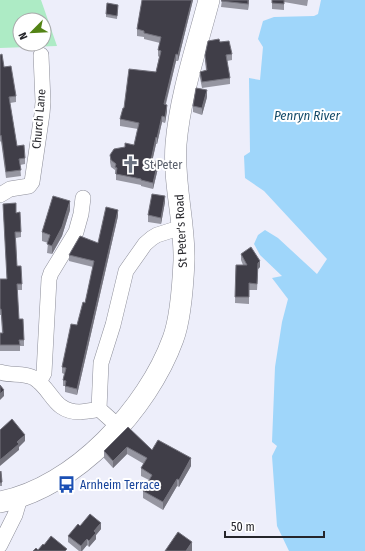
<svg xmlns="http://www.w3.org/2000/svg" width="365" height="551" viewBox="0 0 365 551" font-family="'Fira Sans Condensed',sans-serif">
	<style>
		.green { fill: #adebc5; fill-rule: evenodd }
		.water { fill: #9fd6fa }
		.lines { fill: none; stroke-linecap: round; stroke-linejoin: round }
		.street-casing { stroke: #8d8e99; stroke-width: 16 }
		.secondary-casing { stroke: #8d8e99; stroke-width: 22 }
		.street { stroke: #fff; stroke-width: 15 }
		.secondary { stroke: #fff; stroke-width: 21 }
		.wall { fill: #9696a1 }
		.shaded-wall { fill: #74737d }
		.building { fill: #403e48; stroke: #74737d }
		.labels { text-anchor: middle; dominant-baseline: central; stroke-width: 4; stroke-linejoin: round; paint-order: stroke }
		.street-label { font-size: 12px; fill: #25252a; stroke: #fff }
		.worship-label { font-size: 12px; fill: #5b616d; stroke: #fff; text-anchor: start }
		.transit-label { font-size: 12px; fill: #164399; stroke: #fff; text-anchor: start }
		.water-label { font-size: 13px; font-style: italic; fill: #154c6a; stroke: #fff }
	</style>
	<rect width="100%" height="100%" fill="#edeefa"/>
	<path class="green" d="M0 0H41L57 46 0 48ZM20 20H44V44H20Z"/>
	<path class="water" d="M321 0H365V551H289L277 526 272 456 277 446 272 442 275 367 282 322 288 299 272 278 282 276 260 255 254 244 258 235 265 230 278 238 317 274 327 259 264 191 245 178 244 156 250 152 249 78 260 80 263 47 258 39 263 21 274 17 314 16 318 14Z"/>
	<g class="lines">
		<defs>
			<path id="street" d="M0 195 10 189 29 186 32 182 42 114 43 102 41 55
				M0 372C10 376 24 372 34 378 53 390 53 412 80 412 87 411 92 411 99 409
				M39 382 44 373 49 279 51 273 76 232 81 214 83 198
				M118 426 99 409 101 363 113 325 126 271 145 244 152 238 157 235 182 227
				M0 545 15 515 20 498"/>
			<path id="secondary" d="M0 502C75 488 148 408 173 339 181 318 183 283 184 261 185 222 173 183 176 144 180 96 197 46 209 0"/>
		</defs>
		<use href="#street" class="street-casing"/>
		<use href="#secondary" class="secondary-casing"/>
		<use href="#street" class="street"/>
		<use href="#secondary" class="secondary"/>
	</g>
	<path class="wall" d="M142 0H193L178 61H176L166 104 167 111 165 123 162 122 157 144H156L152 161 158 168 153 189 141 186V185L116 180V174H115V170L111 167 110 162V155L134 145 138 129 120 126V119L124 108 156 72 159 57 158 56V50L160 43 144 39V37L137 36V29Z
		M222 0H249L248 10 221 7Z
		M272 0H308L307 6 284 2V10L272 9Z
		M118 8 117 19 106 17V14Z
		M220 42 232 54V60L227 61 230 78V84L202 88 200 78V72L206 70 205 61V55Z
		M0 55 4 67 16 96V102L10 103 17 146 25 158V164L20 165 21 176 6 178 1 141 0 142Z
		M207 97 202 115 193 112V106Z
		M165 202 161 224 148 222V215Z
		M3 204 16 213 21 232V237L16 238 17 266 22 284V290H17L19 319 24 340V346H20V351H0V333H2L1 315H0V279H7Z
		M70 210 62 236 52 254 47 253 48 243 42 241V232Z
		M118 216 77 395 65 392V386H63V380L64 374 62 373V367L77 325 85 303 93 267 69 261V255L98 243Z
		M241 254 260 267 258 269 257 290H249V304L235 303 236 265H243L241 260Z
		M128 427 152 450 191 466 179 487 177 486 163 510 143 498V491L149 480 141 476V468L144 464 127 454 113 468 104 458V451Z
		M0 472 2 482V486H0Z
		M80 526 101 529 96 535V539L89 547 87 545 82 551H79L68 542V536Z"/>
	<path class="shaded-wall" d="M192 0H193L178 61V55Z
		M248 0H249L248 10Z
		M176 54V61L164 110V104Z
		M207 90V97L202 115V108Z
		M167 105V111L165 123V117Z
		M162 116V122L157 144V138Z
		M156 137V144L151 167V160Z
		M158 162V168L153 189V183Z
		M165 196V202L161 224V218Z
		M70 201V210L62 236 52 254V246Z
		M118 210V216L77 395V389Z
		M260 261V267L258 269 257 290 258 263Z
		M4 390V396L0 400V394Z
		M25 435V441L19 447V450L0 466V460L17 442Z
		M127 447V454L113 468V461Z
		M191 458V466L179 487V480Z
		M177 479V486L163 510V502Z
		M101 523V529L96 535V539L89 547V541L94 531Z
		M87 539V545L82 551H81V546Z
		M192 542V551H186Z"/>
	<path class="building" d="M142 0H192L178 55 176 54 164 104 167 105 165 117 162 116 157 138 156 137 151 160 158 162 153 183 141 180V179L116 174 117 168 115 167 116 164 111 160 110 155 114 149 125 147V143L134 145 139 123 120 119 123 108H124L129 69 156 72 161 51 158 50 161 37 144 33V31L137 29Z
		M222 0H248V4L221 1Z
		M272 0H284V4L272 3Z
		M107 3 118 5 117 16 106 14Z
		M219 39 220 42 229 41 232 54 226 55 230 78 202 82 200 72 207 70 205 55 208 41Z
		M2 54 4 67 11 66 16 96 9 97 17 146 24 145 25 158 19 159 21 170 6 172 1 135 0 136V55Z
		M196 88 207 90 202 108 193 106Z
		M152 194 165 196 161 218 148 215Z
		M53 196 70 201 62 227 52 246 47 244 50 235 42 232Z
		M16 203V213L20 212 21 232H15L17 266H21L22 284H17L19 319H23L24 340H19L20 345H0V333H3L1 309H0V279H7L3 204Z
		M106 207 118 210 77 389 65 386 66 381 63 380 66 368 62 367 71 324 77 325 83 302 85 303 94 261 69 255 80 236 98 243Z
		M251 247 260 261 258 263 257 284 249 283V297H235L236 265H247L241 254Z
		M0 385 4 390 0 394Z
		M12 419 25 435 17 442 19 444 0 460V430Z
		M128 427 152 450 158 440 191 458 179 480 177 479 163 502 143 491 152 475 141 468 147 458 127 447 113 461 104 451Z
		M1 471 2 482 0 483V472Z
		M90 514 101 523 94 531 96 533 89 541 87 539 81 546 68 536 78 524 80 526Z
		M178 532 192 542 186 551H165Z
		M51 536 67 549 65 551H33L36 548 38 550 43 544 44 545Z"/>
	<defs>
		<symbol id="church-bare" viewBox="-9 -9 18 18"><path d="M-1.2-6h2.4v3.5h3.3v2.4h-3.3V6h-2.4V-.1h-3.3v-2.4h3.3Z" fill="#6b7280" stroke="#fff" stroke-width="2.5" paint-order="stroke"/></symbol>
		<symbol id="bus-bare" viewBox="-9 -9 18 18"><path d="M-5-6H5V4H4V6H2V4H-2V6H-4V4H-5ZM-3.5-4V0h7V-4ZM-3.5 1.2v1.5H-2V1.2ZM2 1.2v1.5H3.5V1.2Z" fill="#1a4fb4" stroke="#fff" stroke-width="2.5" paint-order="stroke"/></symbol>
	</defs>
	<g fill-rule="evenodd">
		<use href="#church-bare" x="118" y="152" width="25" height="25"/>
		<use href="#bus-bare" x="54" y="472" width="25" height="25"/>
	</g>
	<g class="labels">
		<g class="street-label">
			<text transform="translate(39 119) rotate(-85)">Church Lane</text>
			<text transform="translate(181 231) rotate(-93)">St Peter's Road</text>
		</g>
		<g class="worship-label">
			<text x="144" y="165">St Peter</text>
		</g>
		<g class="transit-label">
			<text x="80" y="485">Arnheim Terrace</text>
		</g>
		<g class="water-label">
			<text x="307" y="115">Penryn River</text>
		</g>
	</g>
	<g transform="translate(32 32) rotate(246)"><circle r="19" fill="#ffffff" stroke="#a8a8aa"/>
	<path d="M0-3L7 15L0 10L-7 15Z" fill="#538315"/>
	<text y="-6" font-size="11" font-weight="bold" text-anchor="middle" fill="#25252a">N</text>
	</g>
	<path d="M225 531v6h99v-6" fill="none" stroke="#25252a" stroke-width="2"/>
	<text x="231" y="531" font-size="12" fill="#25252a" stroke="#ffffff" stroke-width="3" paint-order="stroke">50 m</text>
</svg>
